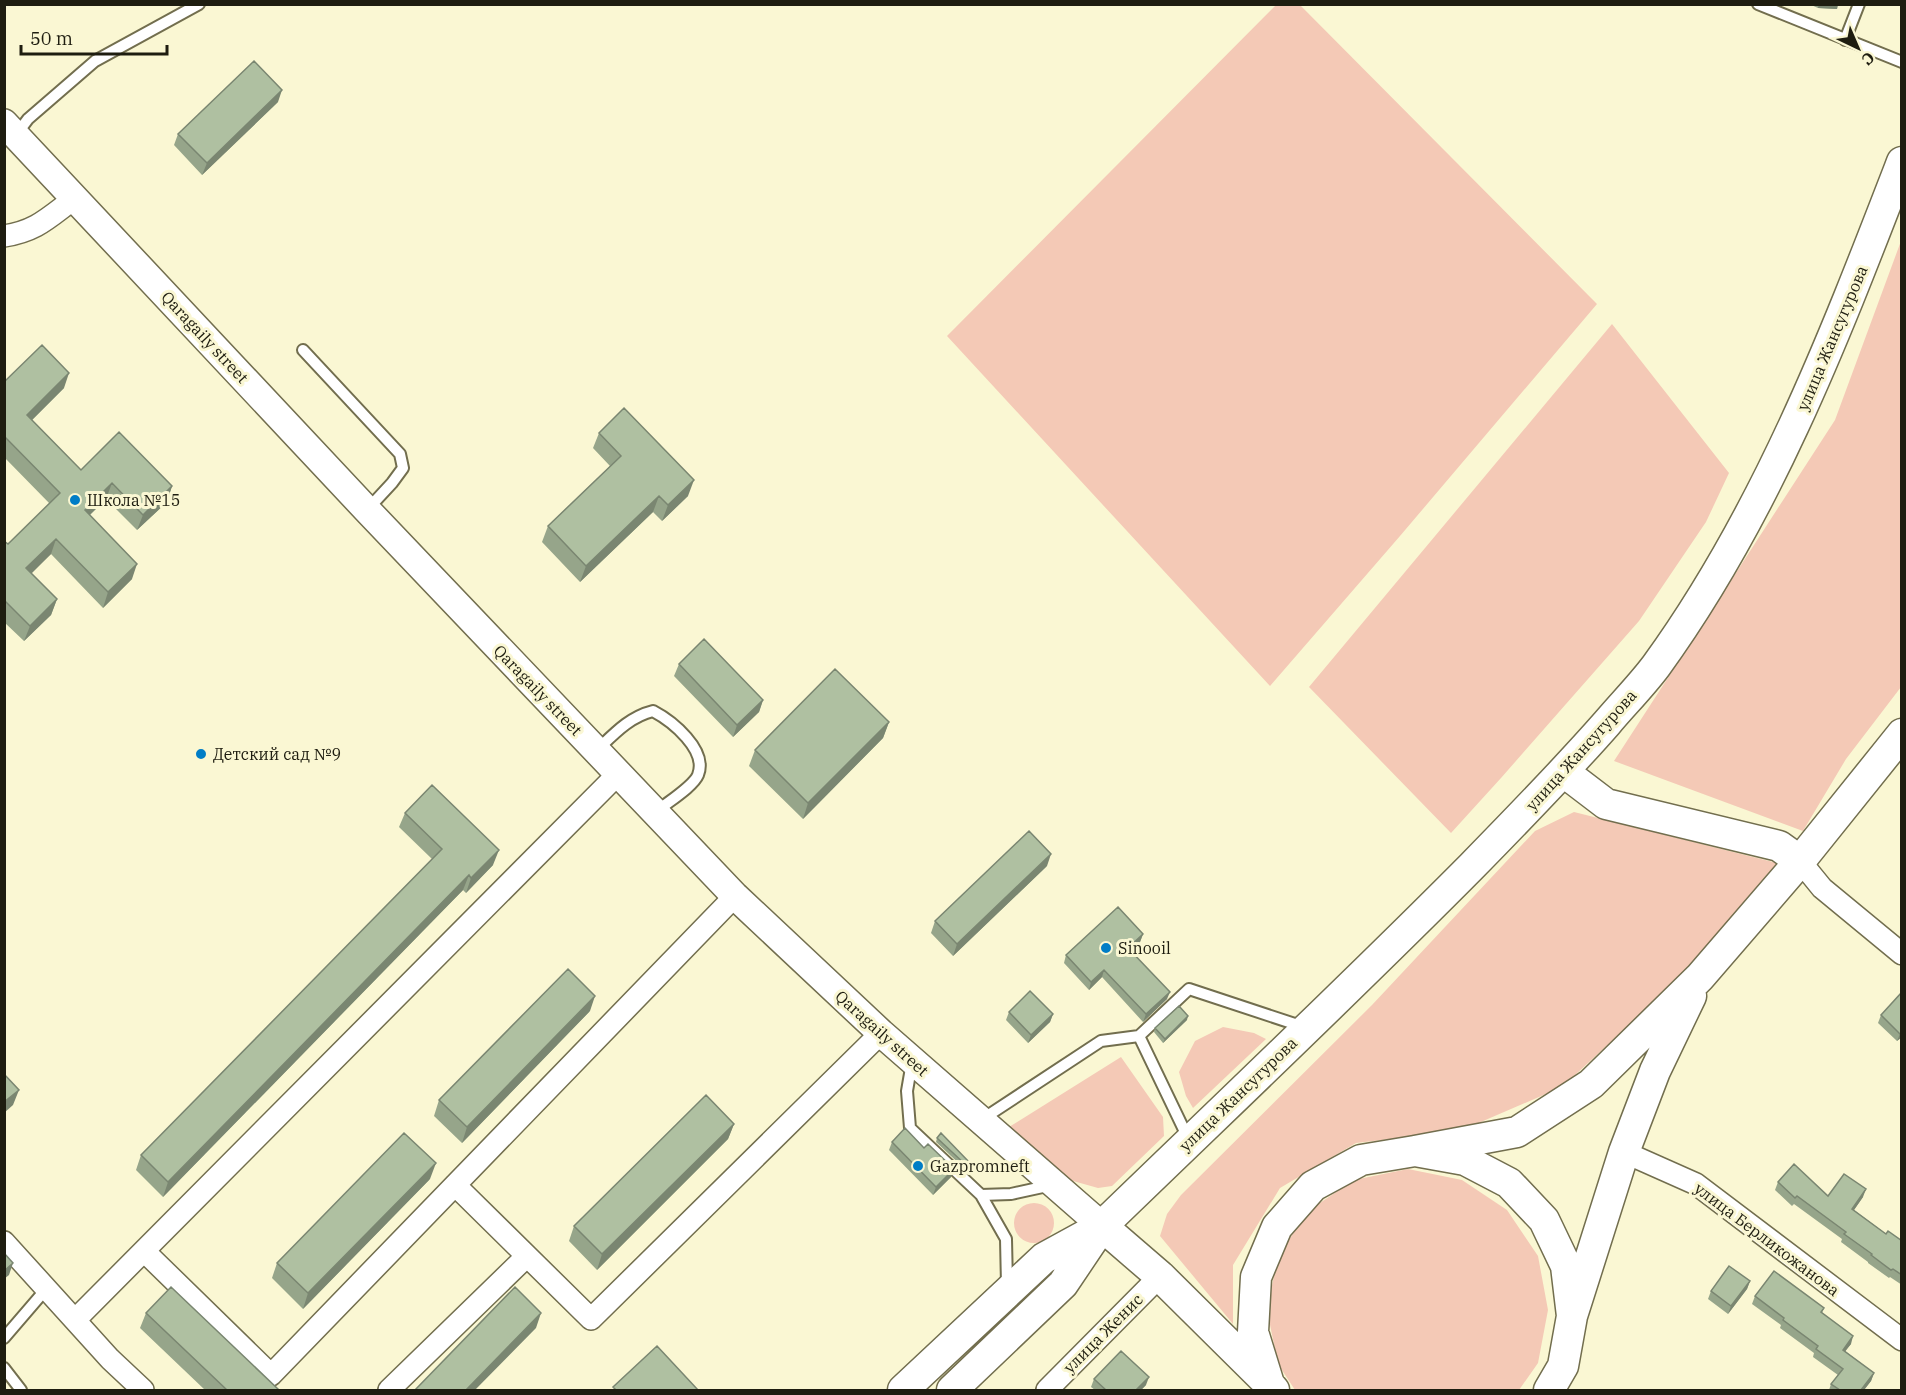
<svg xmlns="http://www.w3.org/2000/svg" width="1906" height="1395" viewBox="0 0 1906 1395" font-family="'IBM Plex Serif',serif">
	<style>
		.green { fill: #f4c9b6 }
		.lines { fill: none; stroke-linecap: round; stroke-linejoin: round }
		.service-casing { stroke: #726e4e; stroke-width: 14 }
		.minor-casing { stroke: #726e4e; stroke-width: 24 }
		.tertiary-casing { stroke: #726e4e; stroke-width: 30 }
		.secondary-casing { stroke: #726e4e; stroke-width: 33 }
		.service { stroke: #fff; stroke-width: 10 }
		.minor { stroke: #fff; stroke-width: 21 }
		.tertiary { stroke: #fff; stroke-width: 27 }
		.secondary { stroke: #fff; stroke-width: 30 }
		.wall { fill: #96a58a }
		.shaded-wall { fill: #7a8671 }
		.building { fill: #afc0a1; stroke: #7a8671; stroke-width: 1.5 }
		.poi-dot { fill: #007dc6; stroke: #faf7d3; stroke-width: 2 }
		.labels { text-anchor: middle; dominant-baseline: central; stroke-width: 6; stroke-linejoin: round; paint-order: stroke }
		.street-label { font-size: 16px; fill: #1e1d10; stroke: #faf7d3 }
		.poi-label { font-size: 16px; fill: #1e1d10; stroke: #faf7d3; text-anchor: start }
	</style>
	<rect width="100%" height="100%" fill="#faf7d3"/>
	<path class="green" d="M1277 4 1300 5 1597 304 1400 536 1270 686 947 336Z
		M1901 241V687L1846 759 1803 831 1614 761 1835 420Z
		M1612 324 1729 473 1706 522 1639 621 1501 778 1451 833 1309 687Z
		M1574 812 1777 863 1675 983 1562 1087 1460 1131 1356 1143 1280 1188 1233 1265V1324L1160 1236 1167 1214 1181 1195 1372 1005 1535 831Z
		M1223 1027 1254 1033 1266 1039 1193 1108 1186 1096 1179 1072 1195 1041Z
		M1121 1057 1163 1117 1164 1136 1112 1186 1098 1188 1059 1177 1009 1127Z
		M1408 1169 1462 1180 1507 1210 1538 1256 1548 1310 1538 1363 1519 1390H1295L1278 1364 1267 1310 1278 1256 1308 1211 1354 1180Z
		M1014 1223a20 20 0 1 1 40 0a20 20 0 1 1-40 0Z"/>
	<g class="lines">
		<defs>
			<path id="service" d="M1758 4 1902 62
				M1845 40 1859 4
				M16 135 28 119 95 61 199 4
				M303 350 400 454 403 468 392 483 367 510
				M596 751C614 734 629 717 653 711 672 721 708 750 698 775 693 787 666 803 656 812
				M912 1062 907 1091 910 1128 981 1195 1006 1239 1007 1285
				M981 1120 1101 1041 1139 1036
				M1188 1138 1139 1036 1189 989 1304 1027
				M981 1195 1011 1194 1052 1185
				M4 1338 47 1288
				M4 1368 21 1390"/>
			<path id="minor" d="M4 236C37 231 49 217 75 198
				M1800 861 1822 888 1902 954
				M1624 1152 1696 1184 1902 1340
				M455 1185 591 1319 881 1033
				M4 1242 110 1359 143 1390
				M144 1251 271 1375 735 896
				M75 1320 619 773
				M389 1390 527 1256
				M1047 1390 1160 1276"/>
			<path id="tertiary" d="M4 123 367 510 735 896 881 1033 1102 1226"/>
			<path id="secondary" d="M1564 772 1606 804 1779 846 1800 861
				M1415 1151 1517 1132 1591 1084 1700 977 1800 861 1902 734
				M1102 1226 1160 1276 1266 1381
				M903 1390 1044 1258 1097 1229
				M952 1390 1063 1284 1102 1226C1226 1106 1351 988 1472 866 1518 819 1564 772 1607 723 1623 704 1641 686 1656 666 1767 513 1834 338 1902 162
				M1274 1390 1269 1384 1253 1332 1256 1277 1277 1227 1313 1186 1361 1160 1415 1151 1465 1160 1509 1183 1544 1220 1566 1266 1572 1316
				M1549 1390 1563 1366 1572 1316 1624 1152 1655 1071 1691 996"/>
		</defs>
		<use href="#service" class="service-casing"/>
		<use href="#minor" class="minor-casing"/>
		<use href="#tertiary" class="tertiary-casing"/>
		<use href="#secondary" class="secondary-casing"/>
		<use href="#service" class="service"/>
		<use href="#minor" class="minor"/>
		<use href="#tertiary" class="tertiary"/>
		<use href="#secondary" class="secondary"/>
	</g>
	<path class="wall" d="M1809 4H1838L1837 9 1818 8Z
		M278 102 202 175 174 145 178 134Z
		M4 382 64 388 32 420 81 470 172 486 167 502 137 530 106 499 90 515 132 579 103 608 51 554 31 573 57 599 51 615 24 641 4 622V541L8 544 50 504 4 457Z
		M599 433 688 496 662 521 653 512 580 582 542 542 548 526 610 466 593 448Z
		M679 664 763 700 759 712 733 737 674 676Z
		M889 722 883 738 803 819 749 766 755 750Z
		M405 813 493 865 466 893 463 890 163 1197 136 1170 141 1155 432 859 399 827Z
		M1047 866 953 956 931 933 935 921Z
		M1143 934 1140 942 1130 950 1167 999 1143 1022 1102 977 1089 990 1064 963 1066 955Z
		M1902 992V1037L1897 1041 1878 1023 1881 1015Z
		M590 1011 462 1143 434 1116 439 1100Z
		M1009 1012 1053 1014 1050 1022 1028 1043 1006 1020Z
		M1187 1020 1163 1043 1154 1032 1155 1028Z
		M734 1124 728 1139 597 1270 569 1241 574 1226Z
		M937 1138 969 1167 966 1170 936 1142Z
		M892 1142 924 1148 951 1177 933 1195 889 1150Z
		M430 1179 303 1309 272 1278 277 1263Z
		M1778 1182 1828 1196 1863 1197 1854 1210 1886 1234 1902 1241V1285L1890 1277 1889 1278 1868 1263V1262L1841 1242 1842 1239 1794 1204 1792 1206 1775 1190Z
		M1750 1281 1747 1289 1728 1314 1708 1299 1711 1291Z
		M1755 1296 1824 1308 1822 1313 1851 1344 1845 1351 1874 1373 1871 1381 1864 1390H1829L1831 1384 1838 1375 1813 1357 1814 1353 1780 1328 1781 1325 1752 1304Z
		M146 1313 279 1390H205L140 1328Z
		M1094 1379 1146 1385 1141 1390H1095L1091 1387Z"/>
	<path class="shaded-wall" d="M1819 4H1838L1837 9 1818 8Z
		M282 90 278 102 202 175 207 163Z
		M69 373 64 388 21 431 27 415Z
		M694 480 688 496 662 521 668 505Z
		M112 483 106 499 79 525 85 510Z
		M172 486 167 502 137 530 143 515Z
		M659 496 653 512 580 582 586 566Z
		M56 539 51 554 21 584 26 568Z
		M137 564 132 579 103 608 108 592Z
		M57 599 51 615 24 641 30 626Z
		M763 700 759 712 733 737 737 725Z
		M889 722 883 738 803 819 808 803Z
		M499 850 493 865 466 893 471 878Z
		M1051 854 1047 866 953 956 957 944Z
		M469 875 463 890 163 1197 168 1182Z
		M1143 934 1140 942 1125 955 1128 948Z
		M1104 970 1102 977 1089 990 1091 982Z
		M1170 992 1167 999 1143 1022 1146 1014Z
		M595 996 590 1011 462 1143 467 1127Z
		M1053 1014 1050 1022 1028 1043 1031 1035Z
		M1188 1016 1187 1020 1163 1043 1165 1039Z
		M1902 1032V1037L1897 1041 1900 1034Z
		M19 1090 13 1105 4 1113V1102Z
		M734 1124 728 1139 597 1270 602 1254Z
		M436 1163 430 1179 303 1309 308 1293Z
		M954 1169 951 1177 933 1195 936 1187Z
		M1866 1189 1863 1197 1849 1217 1852 1209Z
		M13 1263 9 1275 4 1279V1271Z
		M1750 1281 1747 1289 1728 1314 1731 1306Z
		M541 1313 536 1328 475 1390H466Z
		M1853 1336 1851 1344 1840 1358 1843 1350Z
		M1874 1373 1871 1381 1864 1390H1861Z
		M1149 1377 1146 1385 1141 1390H1136Z"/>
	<path class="building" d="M254 61 282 90 207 163 178 134Z
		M42 345 69 373 27 415 81 470 119 432 172 486 143 515 112 483 85 510 137 564 108 592 56 539 26 568 57 599 30 626 4 600V541L8 544 60 493 4 436V382Z
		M624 408 694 480 668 505 659 496 586 566 548 526 621 456 599 433Z
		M704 639 763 700 737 725 679 664Z
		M835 669 889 722 808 803 755 750Z
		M432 785 499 850 471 878 469 875 168 1182 141 1155 442 849 405 813Z
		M1029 831 1051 854 957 944 935 921Z
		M1118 907 1143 934 1128 948 1170 992 1146 1014 1104 970 1091 982 1066 955Z
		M568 969 595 996 467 1127 439 1100Z
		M1030 991 1053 1014 1031 1035 1009 1012Z
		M1902 992V1032L1900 1034 1881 1015Z
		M1179 1006 1188 1016 1165 1039 1155 1028Z
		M4 1074 19 1090 4 1102Z
		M706 1095 734 1124 602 1254 574 1226Z
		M905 1128 924 1148 928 1144 954 1169 936 1187 892 1142Z
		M404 1133 436 1163 308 1293 277 1263Z
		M941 1133 970 1163 967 1166 937 1138Z
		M1794 1164 1828 1196 1844 1174 1866 1189 1852 1209 1886 1234 1888 1231 1902 1241V1275L1893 1269 1891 1270 1871 1255 1872 1254 1844 1234 1846 1232 1797 1196 1795 1198 1778 1182Z
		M4 1253 13 1263 4 1271Z
		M1729 1266 1750 1281 1731 1306 1711 1291Z
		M1774 1271 1824 1308 1821 1312 1853 1336 1843 1350 1874 1373 1861 1390H1840L1831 1384 1843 1369 1816 1349 1818 1346 1783 1320 1784 1318 1755 1296Z
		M171 1287 279 1390H227L146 1313Z
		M515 1287 541 1313 466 1390H415Z
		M657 1346 698 1390H616L613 1387Z
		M1121 1351 1149 1377 1136 1390H1106L1094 1379Z"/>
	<g class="poi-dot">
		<circle cx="75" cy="500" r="6"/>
		<circle cx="201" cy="754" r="6"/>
		<circle cx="1106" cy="948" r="6"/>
		<circle cx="918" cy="1166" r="6"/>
	</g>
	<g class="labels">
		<g class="street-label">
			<text transform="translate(205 337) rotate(47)">Qaragaily street</text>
			<text transform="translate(1832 338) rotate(-67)">улица Жансугурова</text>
			<text transform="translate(538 690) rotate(46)">Qaragaily street</text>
			<text transform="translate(1581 750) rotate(-48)">улица Жансугурова</text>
			<text transform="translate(882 1033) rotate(42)">Qaragaily street</text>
			<text transform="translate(1238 1094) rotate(-44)">улица Жансугурова</text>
			<text transform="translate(1767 1239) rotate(37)">улица Берликожанова</text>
			<text transform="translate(1103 1333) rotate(-45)">улица Женис</text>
		</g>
		<g class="poi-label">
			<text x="87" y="500">Школа №15</text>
			<text x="213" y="754">Детский сад №9</text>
			<text x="1118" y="948">Sinooil</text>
			<text x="930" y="1166">Gazpromneft</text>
		</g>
	</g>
	<rect width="1906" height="1395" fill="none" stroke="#1e1d10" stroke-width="12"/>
	<g transform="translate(1858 48) rotate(136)" stroke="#faf7d3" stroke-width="4.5" paint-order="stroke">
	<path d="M0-4.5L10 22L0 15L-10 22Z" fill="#1e1d10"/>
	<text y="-9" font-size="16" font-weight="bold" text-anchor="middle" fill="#1e1d10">С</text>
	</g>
	<path d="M21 45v9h146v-9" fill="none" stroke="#1e1d10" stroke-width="3"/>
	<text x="30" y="45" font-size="18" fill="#1e1d10" stroke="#faf7d3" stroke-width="4.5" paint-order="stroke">50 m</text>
</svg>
